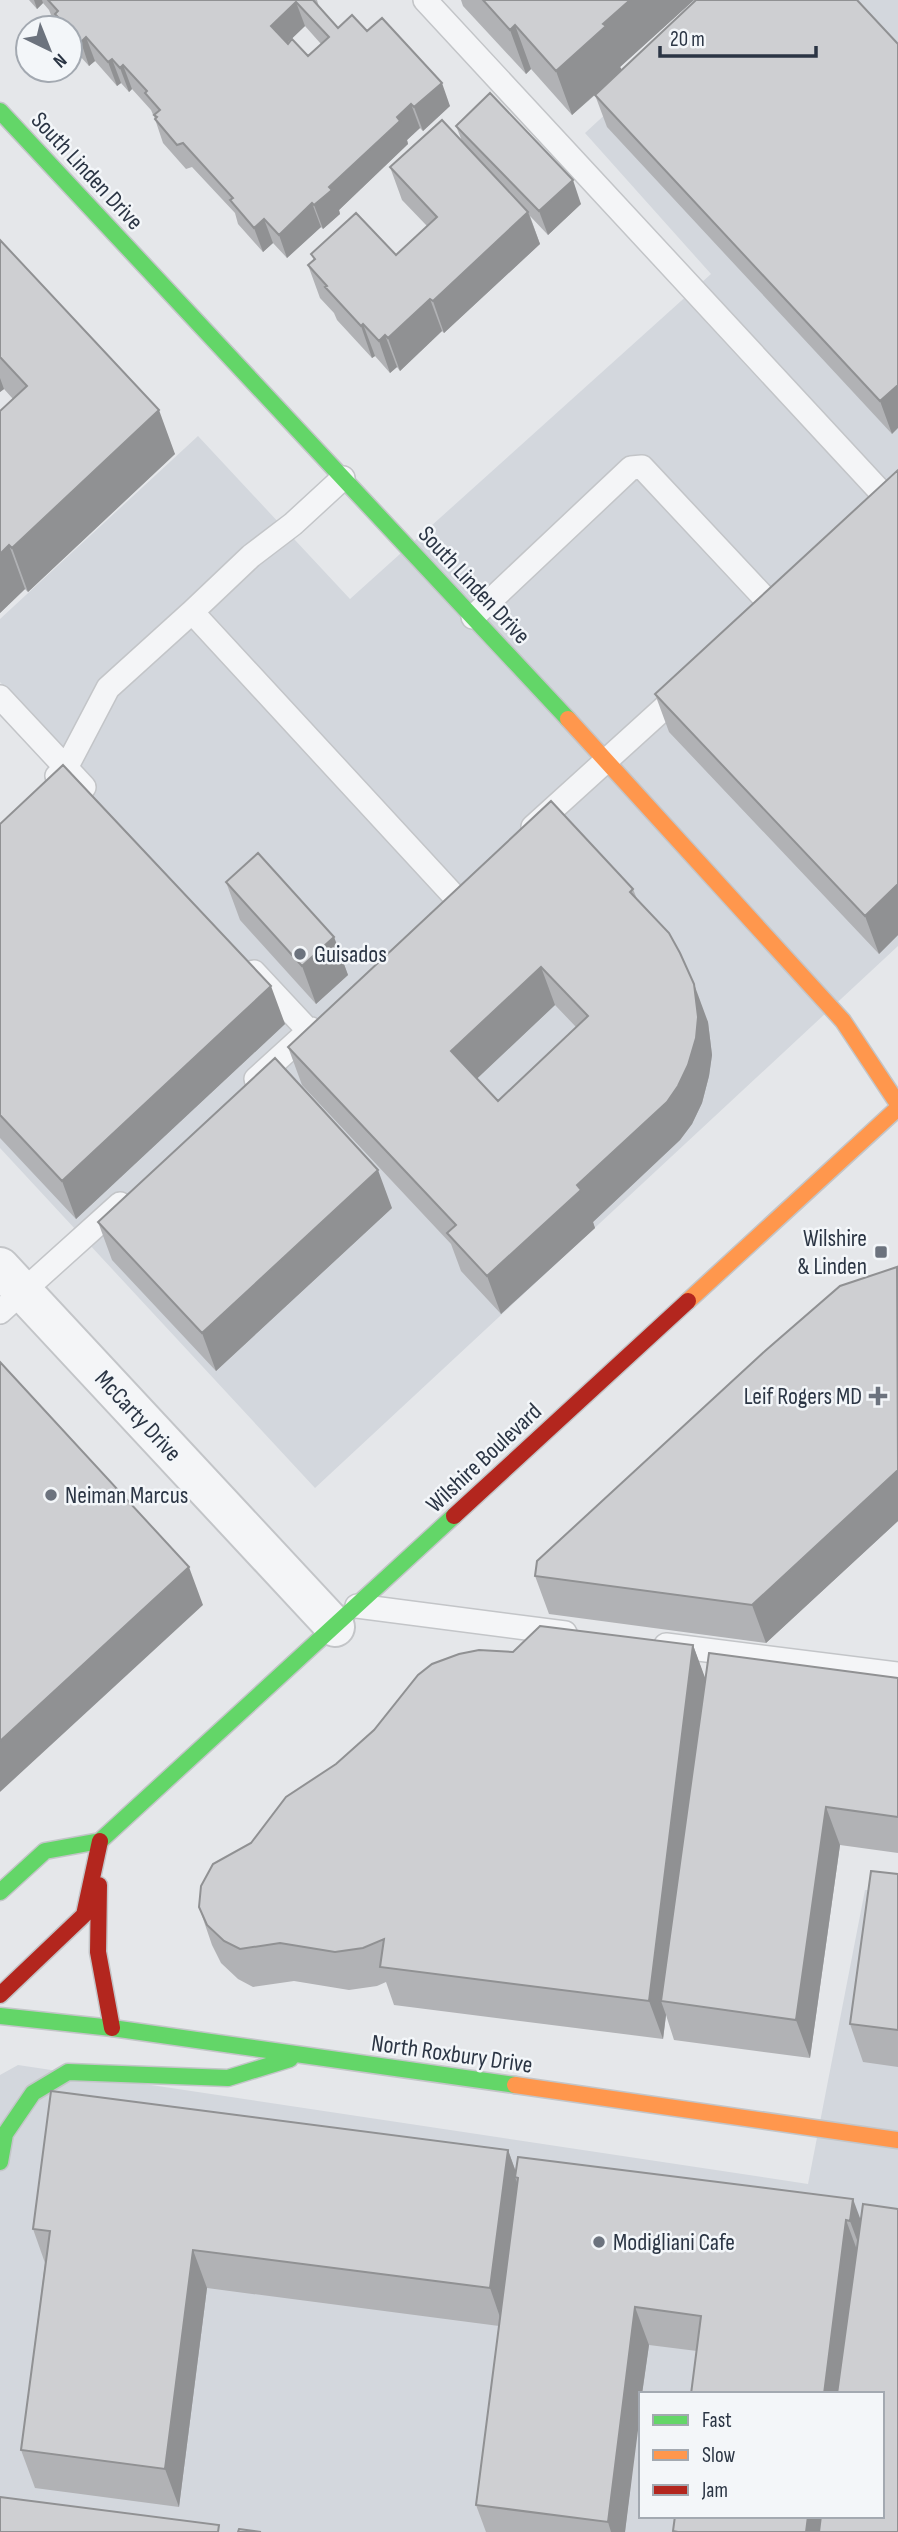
<svg xmlns="http://www.w3.org/2000/svg" width="898" height="2532" viewBox="0 0 898 2532" font-family="'Sofia Sans Condensed',sans-serif">
	<style>
		.built { fill: #d3d7dd; fill-rule: evenodd }
		.lines { fill: none; stroke-linecap: round; stroke-linejoin: round }
		.lane-casing { stroke: #c3c5c8; stroke-width: 26 }
		.street-casing { stroke: #c3c5c8; stroke-width: 42 }
		.fast-casing { stroke: #c3c5c8; stroke-width: 19 }
		.slow-casing { stroke: #c3c5c8; stroke-width: 19 }
		.jam-casing { stroke: #c3c5c8; stroke-width: 19 }
		.lane { stroke: #f4f5f7; stroke-width: 23 }
		.street { stroke: #f4f5f7; stroke-width: 38 }
		.fast { stroke: #63d668; stroke-width: 16 }
		.slow { stroke: #ff974d; stroke-width: 16 }
		.jam { stroke: #b3261e; stroke-width: 16 }
		.wall { fill: #b1b2b5; fill-rule: evenodd }
		.shaded-wall { fill: #909193 }
		.building { fill: #cecfd2; stroke: #909193; stroke-width: 2; fill-rule: evenodd }
		.poi-dot { fill: #6c737e; stroke: #f3f6f9; stroke-width: 2.5 }
		.labels { text-anchor: middle; dominant-baseline: central; stroke-width: 5; stroke-linejoin: round; paint-order: stroke }
		.street-label { font-size: 24px; fill: #2b3544; stroke: #f3f6f9 }
		.poi-label { font-size: 24px; fill: #2b3544; stroke: #f3f6f9; text-anchor: start }
	</style>
	<rect width="100%" height="100%" fill="#e5e7ea"/>
	<path class="built" d="M729 0H898V946L315 1488 0 1148V862L89 781 0 682V619L198 436 350 599 711 274 585 133Z
		M865 1890 898 1891V2532H0V2075L18 2065 808 2184ZM641 2394H882V2516H641Z"/>
	<g class="lines">
		<defs>
			<path id="lane" d="M425 0 890 502
				M343 478 293 524 251 556 192 612 456 898
				M473 617 631 468 642 467 774 608
				M0 697 84 787
				M57 776 66 768 108 688 192 612
				M533 827 684 690
				M254 972 309 1031
				M256 1079 311 1029
				M0 1312 120 1204
				M357 1606 565 1633
				M666 1645 898 1674"/>
			<path id="street" d="M0 1267 335 1627"/>
			<path id="fast" d="M0 111 568 719
				M0 1892 45 1851 100 1841 454 1516
				M0 2016 112 2028 515 2085
				M0 2162 5 2134 33 2093 68 2072 228 2078 290 2059"/>
			<path id="slow" d="M568 719 843 1021 898 1104
				M688 1301 898 1108
				M515 2085 898 2140"/>
			<path id="jam" d="M454 1516 688 1301
				M99 1885 98 1952 112 2028
				M0 1995 84 1915 100 1841"/>
		</defs>
		<use href="#lane" class="lane-casing"/>
		<use href="#street" class="street-casing"/>
		<use href="#fast" class="fast-casing"/>
		<use href="#slow" class="slow-casing"/>
		<use href="#jam" class="jam-casing"/>
		<use href="#lane" class="lane"/>
		<use href="#street" class="street"/>
		<use href="#fast" class="fast"/>
		<use href="#slow" class="slow"/>
		<use href="#jam" class="jam"/>
	</g>
	<path class="wall" d="M29 0H317L319 7 338 28 367 31 450 106 423 131 420 128 407 140 408 144 339 210 340 214 323 229 321 227 287 258 273 243 263 252 238 224 235 213 192 167 186 169 163 143 155 119 151 110 132 89 129 92 121 83 117 86 95 61 89 66 70 45V28H60L53 20 49 10 43 3 37 9ZM305 26 321 44 308 56 287 43Z
		M461 0H694L620 67 622 70 857 0 892 434 607 127 595 95 572 115 531 69 526 74 463 6Z
		M456 126 581 204 548 235 530 216 540 244 444 333 442 331 400 371 397 367 390 373 375 356 372 358 337 320 334 313 320 298 308 265 314 260 311 254 396 255 427 226 402 200 390 167 462 141Z
		M0 240 175 454 28 592 25 589 0 613 13 399 4 389 0 392Z
		M898 470V935L879 954 669 732 655 694Z
		M0 824 285 1024 76 1219 0 1138Z
		M226 882 334 937 348 975 316 1004 240 920Z
		M633 889 637 899 708 1022 712 1055 709 1076 702 1103 692 1124 680 1140 593 1222 595 1228 501 1314 461 1271 451 1244 302 1085 288 1047ZM555 1005 576 1027 498 1101 477 1078Z
		M392 1208 216 1371 112 1260 98 1222Z
		M898 1267V1521L766 1643 549 1614 535 1576Z
		M693 1645 705 1679 898 1678V1853L840 1845 810 2058 674 2040 666 2015 663 2039 394 2005 386 1982 377 1986 349 1990 294 1981 253 1987 238 1979 221 1963 212 1945 199 1907 251 1843 513 1652Z
		M898 1874V2067L863 2062 850 2024Z
		M508 2150 516 2172 853 2199 898 2532 697 2351 649 2345 642 2394H641L625 2532H486L476 2505 499 2326 207 2288 179 2507 35 2488 21 2450 45 2263 33 2229Z"/>
	<path class="shaded-wall" d="M34 0H42L43 3 37 9Z
		M630 0H694L620 67 622 70 572 115 556 71 603 24Z
		M296 2 305 26 280 50 271 26Z
		M515 25 531 69 526 74 510 30Z
		M86 37 95 61 89 66 81 42Z
		M112 59 121 83 117 86 108 62Z
		M123 65 132 89 129 92 120 68Z
		M442 83 450 106 423 131 414 107Z
		M411 104 420 128 407 140 408 144 339 210 340 214 323 229 314 205 329 187 397 117Z
		M573 180 581 204 548 235 539 211Z
		M312 203 321 227 287 258 279 235Z
		M528 212 540 244 444 333 433 301Z
		M264 219 273 243 263 252 254 228Z
		M430 299 442 331 400 371 388 338Z
		M363 324 375 356 372 358 361 326Z
		M385 335 397 367 390 373 379 341Z
		M0 378 4 389 0 392Z
		M898 385V428L892 434 880 401Z
		M159 410 175 454 28 592 12 548Z
		M9 545 25 589 0 613V554Z
		M898 884V935L879 954 865 916Z
		M334 937 348 975 316 1004 302 966Z
		M541 967 555 1005 465 1090 451 1051Z
		M694 984 708 1022 712 1055 709 1076 702 1103 692 1124 680 1140 593 1222 595 1228 501 1314 487 1276 577 1185Z
		M271 986 285 1024 76 1219 62 1181Z
		M378 1170 392 1208 216 1371 202 1333Z
		M898 1470V1521L766 1643 752 1605Z
		M189 1567 203 1605 0 1792V1741Z
		M693 1645 707 1683 661 2001 666 2015 663 2039 649 2001Z
		M826 1807 840 1845 810 2058 796 2020Z
		M508 2150 518 2178 515 2177 521 2193 503 2326 490 2288Z
		M853 2199 867 2237 864 2259 850 2221Z
		M846 2220 860 2258 842 2394H824Z
		M193 2250 207 2288 179 2507 165 2469Z
		M635 2307 649 2345 642 2394H641V2407L625 2532H611L608 2522Z
		M808 2516H827L825 2532H806Z"/>
	<path class="building" d="M48 0H313L338 28 352 15 367 31 382 18 442 83 414 107 411 104 397 117 400 121 329 187 332 190 314 205 312 203 279 235 264 219 254 228 230 200 233 198 183 143 177 145 155 119 157 117 154 115 160 110 145 93 147 91 123 65 120 68 112 59 108 62 86 37 81 42 70 30V28H68L55 14 58 11ZM296 2 329 37 308 56 292 39 288 44 271 26Z
		M483 0H630L603 24 606 26 556 71 515 25 510 30Z
		M696 0H857L898 44V385L880 401 595 95Z
		M490 93 573 180 539 211 456 126Z
		M442 120 528 212 433 301 430 299 388 338 385 335 379 341 363 324 361 326 325 287 327 286 308 265 315 259 311 254 356 213 396 255 437 217 390 167Z
		M0 240 159 410 12 548 9 545 0 554V411L27 386 0 357Z
		M898 470V884L865 916 655 694Z
		M63 765 271 986 62 1181 0 1115V824Z
		M551 801 633 889 630 892 669 933 680 953 694 984 698 1017 696 1038 688 1065 678 1086 667 1102 577 1185 581 1190 487 1276 447 1233 456 1225 288 1047ZM541 967 588 1016 498 1101 451 1051Z
		M258 853 334 937 302 966 226 882Z
		M275 1058 378 1170 202 1333 98 1222Z
		M897 1267 898 1470 752 1605 535 1576 537 1561 765 1351 840 1286Z
		M0 1362 189 1567 0 1741Z
		M540 1626 693 1645 649 2001 380 1967 384 1939 363 1948 335 1952 280 1943 240 1949 224 1941 207 1925 199 1907 201 1886 213 1864 251 1843 286 1797 336 1764 374 1730 418 1675 432 1664 459 1654 479 1650 513 1652Z
		M709 1653 898 1678V1817L826 1807 796 2020 661 2001Z
		M871 1871 898 1874V2030L850 2024Z
		M51 2091 508 2150 490 2288 193 2250 165 2469 21 2450 50 2231 33 2229Z
		M518 2157 853 2199 850 2221 846 2220 824 2394H691L701 2316 635 2307 608 2522 476 2505 518 2178 515 2177Z
		M863 2204 898 2209V2532H819L821 2516H882V2394H837Z
		M0 2497 219 2525 218 2532H0Z
		M675 2516H808L806 2532H678L673 2531Z
		M239 2529 261 2532H238Z"/>
	<g class="poi-dot">
		<circle cx="300" cy="954" r="7"/>
		<rect x="874" y="1245" width="14" height="14" rx="3.5"/>
		<path d="M874.5 1385.5h7v7h7v7h-7v7h-7v-7h-7v-7h7z"/>
		<circle cx="51" cy="1495" r="7"/>
		<circle cx="599" cy="2242" r="7"/>
	</g>
	<g class="labels">
		<g class="street-label">
			<text transform="translate(87 171) rotate(47)">South Linden Drive</text>
			<text transform="translate(474 585) rotate(47)">South Linden Drive</text>
			<text transform="translate(138 1416) rotate(47)">McCarty Drive</text>
			<text transform="translate(484 1458) rotate(-43)">Wilshire Boulevard</text>
			<text transform="translate(452 2054) rotate(8)">North Roxbury Drive</text>
		</g>
		<g class="poi-label">
			<text x="314" y="954">Guisados</text>
			<text x="867" y="1238" text-anchor="end">Wilshire<tspan x="867" dy="28">&amp; Linden</tspan></text>
			<text x="862" y="1396" text-anchor="end">Leif Rogers MD</text>
			<text x="65" y="1495">Neiman Marcus</text>
			<text x="613" y="2242">Modigliani Cafe</text>
		</g>
	</g>
	<rect x="639" y="2392" width="245" height="126" fill="#f3f6f9" stroke="#a3a9b1" stroke-width="2"/>
	<rect x="653" y="2415" width="35" height="10" fill="#63d668" stroke="#a3a9b1" stroke-width="2"/>
	<text x="702" y="2427" font-size="21" fill="#2b3544">Fast</text>
	<rect x="653" y="2450" width="35" height="10" fill="#ff974d" stroke="#a3a9b1" stroke-width="2"/>
	<text x="702" y="2462" font-size="21" fill="#2b3544">Slow</text>
	<rect x="653" y="2485" width="35" height="10" fill="#b3261e" stroke="#a3a9b1" stroke-width="2"/>
	<text x="702" y="2497" font-size="21" fill="#2b3544">Jam</text>
	<g transform="translate(49 49) rotate(137)"><circle r="33" fill="#f3f6f9" stroke="#a3a9b1" stroke-width="2"/>
	<path d="M0-5L12 26L0 18L-12 26Z" fill="#6c737e"/>
	<text y="-10" font-size="19" font-weight="bold" text-anchor="middle" fill="#2b3544">N</text>
	</g>
	<path d="M660 46v10h156v-10" fill="none" stroke="#2b3544" stroke-width="3.5"/>
	<text x="670" y="46" font-size="21" fill="#2b3544" stroke="#f3f6f9" stroke-width="5" paint-order="stroke">20 m</text>
</svg>
